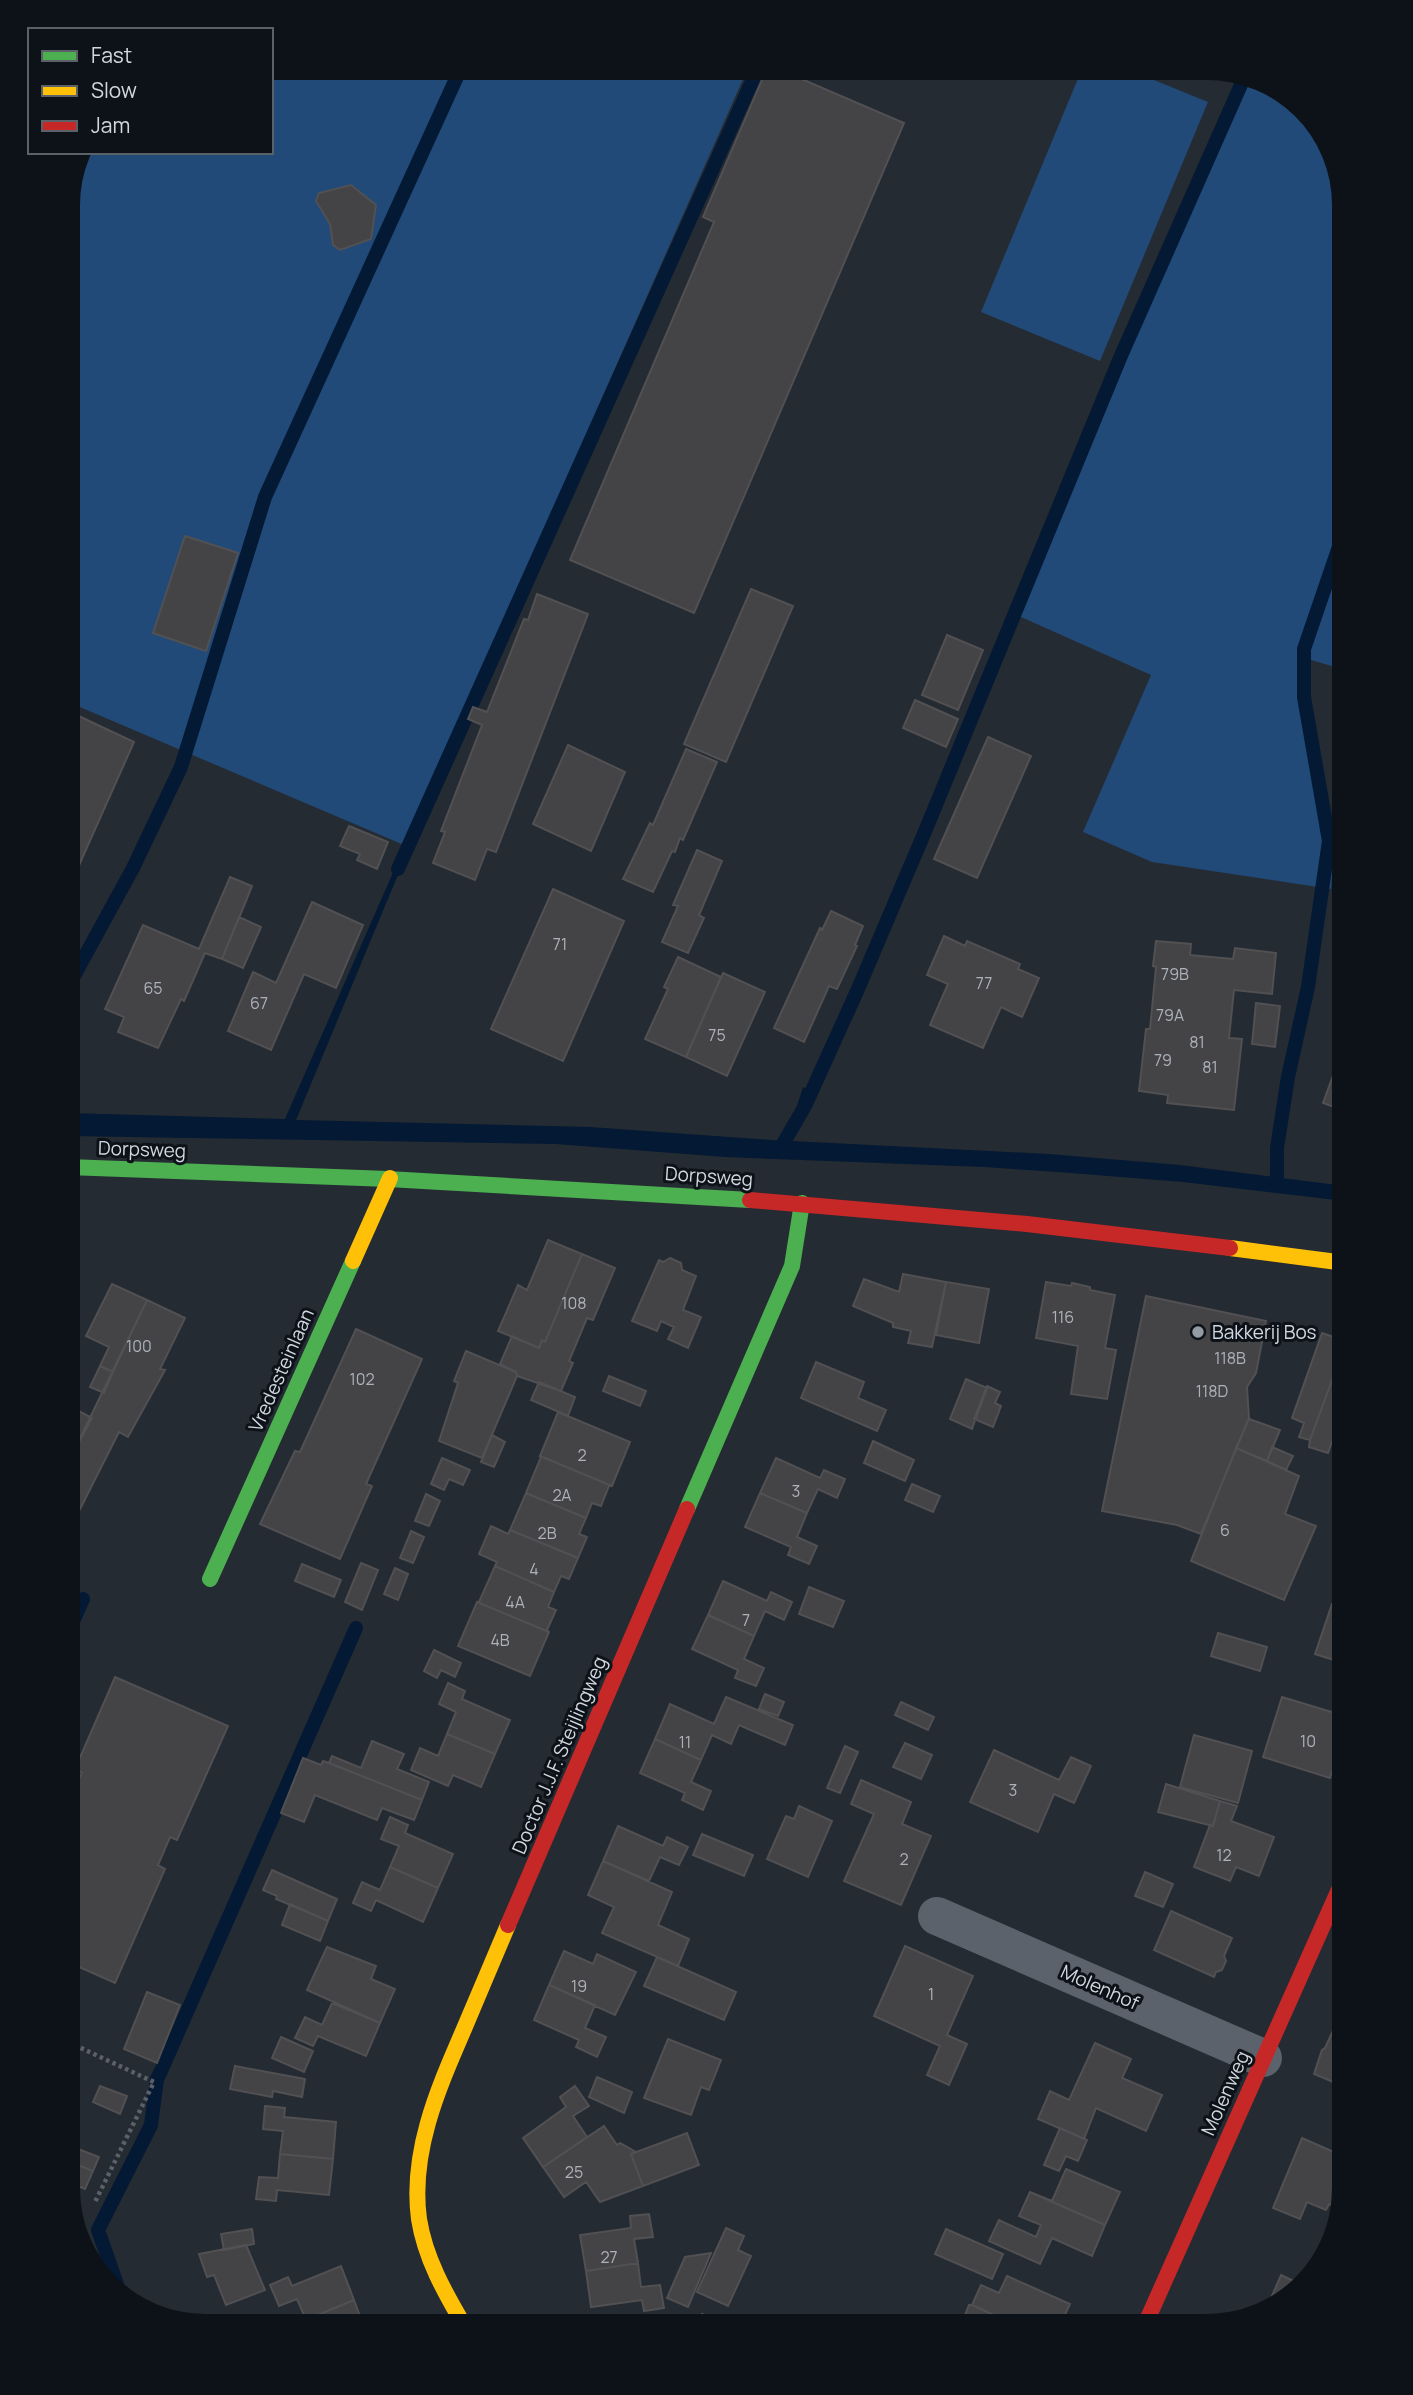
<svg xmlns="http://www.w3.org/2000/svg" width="1413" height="2395" viewBox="0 0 1413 2395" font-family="Manrope,sans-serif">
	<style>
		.green { fill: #214a78 }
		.water { fill: #031934 }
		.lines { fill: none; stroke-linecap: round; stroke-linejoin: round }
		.stream { stroke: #031934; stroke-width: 14 }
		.building { fill: #444346; stroke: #515053; stroke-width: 2 }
		.path { stroke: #5b6168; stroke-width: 4.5; stroke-dasharray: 3.5 3.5; stroke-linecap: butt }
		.street { stroke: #5b626b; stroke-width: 38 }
		.fast { stroke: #4caf50; stroke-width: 16 }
		.slow { stroke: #ffc107; stroke-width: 16 }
		.jam { stroke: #c62828; stroke-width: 16 }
		.poi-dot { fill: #949ba3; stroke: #0d1218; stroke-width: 2.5 }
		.labels { text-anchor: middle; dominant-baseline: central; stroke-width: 6; stroke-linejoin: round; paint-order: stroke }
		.number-label { font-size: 16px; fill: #adb2ba }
		.street-label { font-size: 19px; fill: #d0d7e0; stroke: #0d1218 }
		.poi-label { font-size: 19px; fill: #d0d7e0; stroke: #0d1218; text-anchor: start }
	</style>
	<rect width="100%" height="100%" fill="#252b32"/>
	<path class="green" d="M271 68H748L404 845 68 702 69 197 80 152H271Z
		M1082 69H1127L1208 102 1100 361 981 312Z
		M1241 77 1284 92 1331 145 1345 206V670L1308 659 1311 754 1333 864 1331 889 1152 862 1083 832 1151 675 1010 612 1230 111Z"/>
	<path class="water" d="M402 852 407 853 296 1120 590 1127 786 1141 803 1087 808 1090 792 1141 1049 1154 1180 1165 1345 1186V1201L1183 1182 1058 1172 984 1167 725 1157 556 1144 68 1136V1113L285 1119Z"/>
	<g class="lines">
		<path class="stream" d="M398 869 758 68
			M68 987 133 868 181 767 265 497 461 68
			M784 1142 805 1106 858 989 926 829 1120 358 1244 78
			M1277 1182V1148L1288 1077 1308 987 1329 841 1304 697V649L1345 529
			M68 1633 83 1599
			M120 2293 98 2230 151 2125 157 2079 161 2071 356 1628"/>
	</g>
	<path class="building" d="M767 68H776L904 123 694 613 570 560 714 222 703 217Z
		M351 185 376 205 371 239 340 250 333 245 330 224 316 201 319 193Z
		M185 536 238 553 206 651 153 633Z
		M751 589 793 606 726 762 684 744Z
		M537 594 588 614 496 852 487 849 475 880 433 863 445 832 441 831 482 725 468 719 473 707 487 712 524 619 528 620Z
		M947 635 983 650 958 710 922 695Z
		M915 700 958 719 946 747 903 728Z
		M68 711 134 742 68 890Z
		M988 737 1031 756 977 878 934 859Z
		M568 745 625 772 591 851 533 824Z
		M686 749 717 762 683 840 680 838 675 852 672 851 653 892 623 879 650 823 653 825Z
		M349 826 388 842 377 869 357 860 360 854 340 846Z
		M697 850 722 861 699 915 704 918 688 953 662 942 678 906 673 905Z
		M230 877 252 886 244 906 222 959 205 953 184 1001 181 999 158 1048 118 1032 124 1017 105 1009 143 925 199 949Z
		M553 889 624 921 563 1061 491 1029Z
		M312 902 363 925 336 988 304 974 271 1050 228 1031 253 972 276 983Z
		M831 911 863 926 855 945 857 946 837 989 829 986 804 1042 774 1028 820 928 822 930Z
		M239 917 261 927 243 968 222 959Z
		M944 936 965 946 967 941 1020 964 1018 969 1039 978 1022 1017 1001 1007 983 1048 930 1025 948 984 927 975Z
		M1156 941 1191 944 1190 955 1233 959 1235 948 1276 953 1272 994 1234 990 1229 1038 1242 1039 1234 1110 1167 1103 1168 1095 1139 1091 1146 1029H1150L1156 967 1153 966Z
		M678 957 721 977 686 1057 645 1039 668 989 664 987Z
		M723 973 765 992 727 1076 686 1057Z
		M1256 1003 1280 1006 1275 1047 1252 1044Z
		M1345 1043V1111L1323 1103Z
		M548 1240 582 1254 545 1342 542 1340 539 1348 498 1331 518 1285 527 1290Z
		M582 1254 615 1268 593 1320 587 1318 569 1361 573 1363 561 1391 517 1376 516 1372 500 1364 512 1336 539 1348 542 1340 545 1342Z
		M670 1258 681 1263 682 1270 696 1276 683 1310 701 1317 688 1348 668 1339 674 1327 661 1321 657 1331 632 1321 659 1260 663 1262Z
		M903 1274 946 1282 932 1347 908 1343 911 1331 893 1327V1323L853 1306 864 1279 899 1292Z
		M946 1282 989 1289 979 1343 936 1335Z
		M1046 1282 1071 1286 1072 1283 1090 1287V1290L1115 1295 1105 1348 1116 1350 1107 1399 1071 1394 1078 1346 1036 1338Z
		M112 1284 147 1300 113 1372 100 1366 109 1347 86 1336Z
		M1146 1296 1266 1321 1256 1373 1247 1387 1249 1418 1201 1534 1177 1525 1102 1511Z
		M147 1300 185 1318 160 1369 165 1370 128 1437 119 1432 72 1525 68 1523V1463Z
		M356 1329 422 1359 366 1484 372 1486 340 1559 260 1524 295 1451 300 1452Z
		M1322 1333 1345 1341V1345L1310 1440 1299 1437 1304 1423 1292 1418Z
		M1345 1345V1420L1340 1435 1335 1433 1328 1453 1309 1447 1310 1440Z
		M466 1351 516 1372 517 1376 482 1458 439 1441 458 1383 454 1381Z
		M816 1362 864 1382 858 1398 886 1410 877 1431 801 1398Z
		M100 1366 113 1372 104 1393 90 1387Z
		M609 1376 646 1391 640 1406 603 1391Z
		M966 1379 987 1388 972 1429 950 1419Z
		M539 1382 575 1397 568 1416 531 1400Z
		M987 1386 1000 1392 995 1403 1001 1406 993 1427 974 1419Z
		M71 1407 92 1418 68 1463V1413Z
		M558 1412 630 1442 612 1486 540 1456Z
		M1249 1419 1280 1430 1267 1461 1236 1448Z
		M492 1435 505 1442 494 1467 481 1462Z
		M873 1441 914 1460 905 1481 864 1463Z
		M1272 1447 1293 1456 1286 1470 1267 1461Z
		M1236 1448 1299 1476 1285 1514 1316 1526 1284 1600 1191 1561Z
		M539 1456H540L612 1486H609L601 1506 592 1503 586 1518 526 1493 541 1457Z
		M442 1458 470 1470 463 1485 449 1479 444 1490 431 1484Z
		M776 1458 820 1478 824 1470 845 1479 837 1498 818 1489 807 1513 760 1493Z
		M912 1484 940 1496 933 1512 905 1500Z
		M526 1493 586 1518 579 1534 587 1537 578 1558 510 1530Z
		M760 1493 807 1513 797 1537 817 1546 809 1564 788 1555 791 1547 745 1527Z
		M426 1494 440 1501 429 1526 415 1521Z
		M491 1526 508 1534 510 1530 578 1558 569 1579 561 1576 554 1592 495 1566 497 1562 479 1554Z
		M411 1531 424 1537 413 1563 400 1558Z
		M361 1563 378 1570 362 1610 345 1602Z
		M302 1564 341 1580 334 1597 295 1581Z
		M495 1566 554 1592 548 1607 556 1610 547 1630 549 1632 477 1602H479Z
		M395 1568 408 1574 398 1600 384 1594Z
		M723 1581 767 1601 771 1592 792 1602 784 1620 765 1611 754 1636 708 1615Z
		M809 1587 844 1601 833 1627 799 1614Z
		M1345 1599V1682L1336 1673 1337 1661 1315 1654 1332 1604Z
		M477 1602 549 1632 530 1676 458 1646Z
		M708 1615 754 1636 744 1659 764 1668 756 1686 735 1678 738 1670 692 1649Z
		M1218 1633 1267 1647 1260 1671 1211 1656Z
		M434 1650 461 1663 455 1677 441 1670 437 1678 424 1671Z
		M115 1677 228 1726 177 1840 170 1837 158 1865 165 1869 115 1983 68 1962V1801L82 1773 75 1769Z
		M448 1683 465 1691 462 1699 510 1720 495 1754 447 1734 456 1712 439 1704Z
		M765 1694 784 1702 778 1716 759 1709Z
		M726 1697 793 1725 785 1745 739 1725 731 1744 712 1735 701 1760 655 1739 670 1704 714 1724Z
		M1282 1697 1345 1716V1731L1330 1778 1263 1757Z
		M901 1702 934 1717 928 1730 895 1715Z
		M447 1734 495 1754 481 1787 453 1775 448 1786 411 1770 420 1748 438 1756Z
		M1194 1735 1252 1751 1238 1803 1180 1787Z
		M655 1739 701 1760 691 1782 711 1791 703 1810 682 1800 685 1793 640 1773Z
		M372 1741 404 1754 397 1769 429 1782 422 1800 329 1763 332 1756 361 1768Z
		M905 1743 932 1755 921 1779 893 1767Z
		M845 1746 858 1752 840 1793 827 1788Z
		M994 1750 1059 1780 1071 1757 1091 1766 1074 1803 1054 1794 1038 1832 970 1802Z
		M303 1758 321 1765 323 1761 329 1763 422 1800 414 1820 382 1808 377 1820 315 1795 304 1822 281 1813Z
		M861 1780 911 1802 902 1824 931 1836 901 1905 844 1881 874 1814 851 1804Z
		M1166 1784 1220 1801 1213 1826 1158 1812Z
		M1220 1801 1237 1806 1231 1821 1274 1837 1259 1876 1236 1867 1230 1881 1194 1867 1210 1825 1213 1826Z
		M799 1806 832 1821 808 1877 767 1859 786 1816 794 1819Z
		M390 1817 408 1825 405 1833 453 1854 438 1888 390 1867 399 1846 381 1839Z
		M618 1826 663 1846 667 1837 688 1847 679 1865 660 1857 649 1881 603 1861Z
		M702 1834 753 1855 744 1876 693 1855Z
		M603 1861 672 1892 658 1925 689 1939 678 1966 602 1933 614 1907 588 1895Z
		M390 1867 438 1888 423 1922 376 1900 371 1911 353 1903 362 1882 380 1890Z
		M272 1870 337 1899 328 1921 276 1899 277 1896 263 1890Z
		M1145 1872 1173 1884 1163 1907 1135 1896Z
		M290 1904 328 1921 320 1941 282 1925Z
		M1171 1911 1232 1938 1224 1956 1226 1961 1222 1970 1216 1972 1214 1977 1154 1950Z
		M905 1946 973 1976 947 2035 967 2044 949 2085 927 2075 940 2046 874 2016Z
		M327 1947 376 1966 371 1979 395 1989 380 2023 307 1990Z
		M564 1951 593 1964 597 1954 636 1972 615 2015 549 1985Z
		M657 1957 736 1992 724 2020 644 1986Z
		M549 1985 595 2005 585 2028 606 2037 597 2057 576 2047 579 2040 534 2020Z
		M147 1992 180 2005 157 2063 124 2049Z
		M332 2003 380 2023 366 2056 318 2036 313 2046 295 2038 305 2017 322 2025Z
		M1343 2009 1345 2010V2087L1314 2074 1322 2050 1325 2048Z
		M281 2037 313 2051 304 2072 272 2058Z
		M668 2039 721 2060 709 2090 701 2087 691 2115 644 2098Z
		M1095 2043 1131 2059 1122 2078 1162 2095 1146 2131 1096 2108 1084 2139 1038 2119 1050 2091 1069 2100Z
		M235 2066 305 2079 302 2097 273 2091 272 2097 230 2089Z
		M597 2077 632 2092 624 2113 589 2097Z
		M100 2086 127 2096 120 2114 93 2102Z
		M575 2086 589 2106 573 2116 587 2137 543 2167 523 2138 566 2107 560 2097Z
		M265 2106 285 2108 284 2117 336 2122 333 2159 280 2154 283 2131 263 2129Z
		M604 2126 617 2145 620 2143 636 2152 631 2154 643 2186 600 2202 586 2182 564 2197 543 2167Z
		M1060 2128 1087 2140 1078 2161 1066 2156 1059 2171 1044 2165Z
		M687 2133 699 2165 643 2186 631 2154Z
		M1302 2138 1345 2157V2190L1341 2201 1339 2200 1336 2207 1329 2204 1326 2210 1307 2202 1300 2219 1273 2208Z
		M73 2147 99 2157 93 2171 68 2161Z
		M280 2154 333 2159 329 2195 277 2190 276 2201 256 2199 259 2177 278 2178Z
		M68 2161 93 2171 85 2189 68 2182Z
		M1066 2169 1120 2192 1105 2225 1030 2192 1052 2201Z
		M1030 2192 1105 2225 1092 2256 1052 2238 1040 2264 989 2241 999 2220 1036 2237 1041 2225 1019 2216Z
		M649 2214 653 2237 634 2239 638 2263 586 2271 580 2235 631 2228 630 2216Z
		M726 2228 744 2236 738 2250 751 2256 728 2306 697 2292Z
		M252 2229 254 2244 224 2250 221 2234Z
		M946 2229 1003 2254 992 2279 935 2254Z
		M246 2245 265 2290 226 2305 214 2275 207 2277 199 2254Z
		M711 2253 688 2307 667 2298 685 2257Z
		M638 2263 641 2287 660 2285 664 2308 644 2311 642 2300 591 2307 586 2271Z
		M341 2266 354 2300 306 2320 297 2299 279 2306 270 2285 288 2277 292 2286Z
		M1281 2275 1300 2284 1264 2314 1275 2289Z
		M1007 2276 1070 2304 1059 2327H1020L972 2305 981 2285 999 2293Z
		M354 2300 364 2327H309L306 2320Z
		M969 2305H972L1020 2327H970L962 2323Z
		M702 2314 724 2323 723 2327H697Z"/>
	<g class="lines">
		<path class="path" d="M68 2042 154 2082 94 2204
			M78 2230 80 2223"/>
		<path class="street" d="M937 1916 1263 2058"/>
		<path class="fast" d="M68 1167 388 1179 750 1200
			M687 1509 792 1266 802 1203
			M210 1579 353 1261"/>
		<path class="slow" d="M1230 1248 1345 1263
			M353 1261 390 1178
			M465 2327C445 2293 425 2258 419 2219 410 2152 438 2089 464 2029 479 1994 493 1960 508 1925"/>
		<path class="jam" d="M750 1200 1027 1224 1230 1248
			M508 1925 687 1509
			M1144 2327 1345 1876"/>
	</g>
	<circle class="poi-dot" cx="1198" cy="1332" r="7"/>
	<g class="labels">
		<g class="number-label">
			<text x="560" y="944">71</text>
			<text x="1175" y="974">79B</text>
			<text x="984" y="983">77</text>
			<text x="153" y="988">65</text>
			<text x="259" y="1003">67</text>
			<text x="1170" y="1015">79A</text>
			<text x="717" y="1035">75</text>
			<text x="1197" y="1042">81</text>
			<text x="1163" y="1060">79</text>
			<text x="1210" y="1067">81</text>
			<text x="574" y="1303">108</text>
			<text x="1063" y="1317">116</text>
			<text x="139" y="1346">100</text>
			<text x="1230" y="1358">118B</text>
			<text x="362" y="1379">102</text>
			<text x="1212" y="1391">118D</text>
			<text x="582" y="1455">2</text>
			<text x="796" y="1491">3</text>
			<text x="562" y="1495">2A</text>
			<text x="1225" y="1530">6</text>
			<text x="547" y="1533">2B</text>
			<text x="534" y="1569">4</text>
			<text x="515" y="1602">4A</text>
			<text x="746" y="1620">7</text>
			<text x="500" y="1640">4B</text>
			<text x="1308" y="1741">10</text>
			<text x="685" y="1742">11</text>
			<text x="1013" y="1790">3</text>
			<text x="1224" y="1855">12</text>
			<text x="904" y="1859">2</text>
			<text x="579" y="1986">19</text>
			<text x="931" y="1994">1</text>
			<text x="574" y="2172">25</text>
			<text x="609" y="2257">27</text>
		</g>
		<g class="street-label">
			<text transform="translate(142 1149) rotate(2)">Dorpsweg</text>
			<text transform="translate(709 1176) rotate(4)">Dorpsweg</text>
			<text transform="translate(281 1370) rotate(-66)">Vredesteinlaan</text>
			<text transform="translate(559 1755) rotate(-67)">Doctor J.J.F. Steijlingweg</text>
			<text transform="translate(1100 1987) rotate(24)">Molenhof</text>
			<text transform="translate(1225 2093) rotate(-66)">Molenweg</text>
		</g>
		<g class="poi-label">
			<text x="1212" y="1332">Bakkerij Bos</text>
		</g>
	</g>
	<path d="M0 0H1413V2395H0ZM205 80H1207A125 125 0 0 1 1332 205V2189A125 125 0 0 1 1207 2314H205A125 125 0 0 1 80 2189V205A125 125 0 0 1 205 80Z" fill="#0d1218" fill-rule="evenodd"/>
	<rect x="28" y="28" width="245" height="126" fill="#0d1218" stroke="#5b6168" stroke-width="2"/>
	<rect x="42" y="51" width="35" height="10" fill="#4caf50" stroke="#5b6168" stroke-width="2"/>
	<text x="91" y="63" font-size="21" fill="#d0d7e0">Fast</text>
	<rect x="42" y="86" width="35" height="10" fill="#ffc107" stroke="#5b6168" stroke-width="2"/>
	<text x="91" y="98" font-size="21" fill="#d0d7e0">Slow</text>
	<rect x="42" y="121" width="35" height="10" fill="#c62828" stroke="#5b6168" stroke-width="2"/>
	<text x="91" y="133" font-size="21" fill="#d0d7e0">Jam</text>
</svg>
